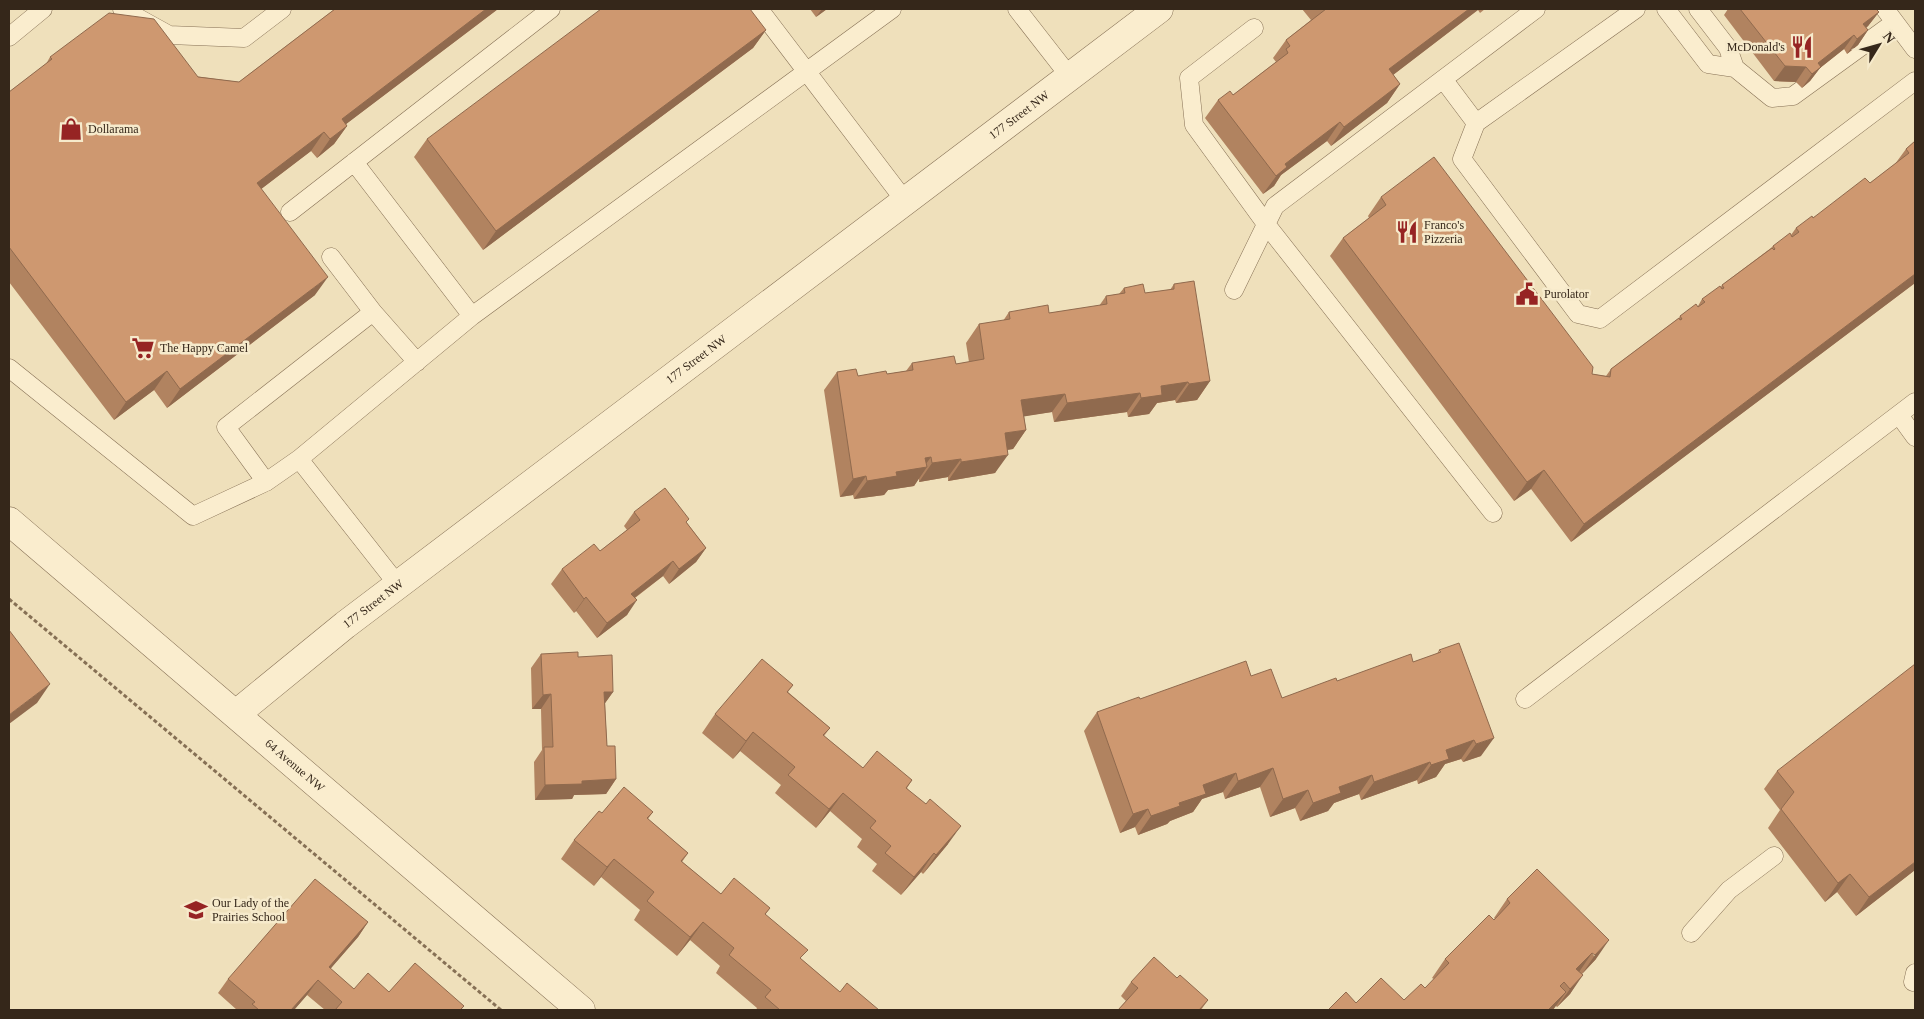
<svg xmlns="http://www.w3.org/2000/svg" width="1924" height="1019" viewBox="0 0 1924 1019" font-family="'Times New Roman',serif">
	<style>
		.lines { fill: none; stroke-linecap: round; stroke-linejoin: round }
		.service-casing { stroke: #867055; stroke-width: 19 }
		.minor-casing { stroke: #867055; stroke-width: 29 }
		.tertiary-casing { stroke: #867055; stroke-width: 29 }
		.path { stroke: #867055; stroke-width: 3; stroke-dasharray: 4 2.5; stroke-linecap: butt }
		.service { stroke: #faedce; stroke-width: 18 }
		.minor { stroke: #faedce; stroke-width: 28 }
		.tertiary { stroke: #faedce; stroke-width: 28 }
		.wall { fill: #b18360 }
		.shaded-wall { fill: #906a4e }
		.building { fill: #ce9870; stroke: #906a4e }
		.labels { text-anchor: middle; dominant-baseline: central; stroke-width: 5; stroke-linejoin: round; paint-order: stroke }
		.poi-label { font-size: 12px; fill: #35271a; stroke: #f6eacb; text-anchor: start }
		.street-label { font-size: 12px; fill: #35271a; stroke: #f6eacb }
	</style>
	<rect width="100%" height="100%" fill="#efe0bb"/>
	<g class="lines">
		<defs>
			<path id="service" d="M122 9 169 35 244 38 282 9
				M759 9 905 201
				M1017 9 1070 77
				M1666 9 1708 64 1735 68 1772 98 1793 96 1895 22
				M1698 9 1728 48 1735 68
				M1885 9 1915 49
				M1254 28 1189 78 1194 125 1266 224 1493 513
				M9 37 43 9
				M1443 79 1476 123 1462 159 1578 314 1600 319 1915 81
				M1476 123 1636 9
				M354 162 472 316
				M290 212 551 9
				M1234 290 1275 206 1536 9
				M373 312 417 362
				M9 368 193 516 266 482 299 459 472 316 892 9
				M1899 415 1915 437
				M299 459 398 585
				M266 482 226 427 373 312 331 257
				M1525 699 1915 402
				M1691 933 1729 890 1774 856
				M1913 982 1915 973"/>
			<g id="minor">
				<path id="s1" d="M236 714 345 625 1159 9"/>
			</g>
			<g id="tertiary">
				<path id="s2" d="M9 521 581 1010"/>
			</g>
		</defs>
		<use href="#service" class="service-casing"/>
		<use href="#minor" class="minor-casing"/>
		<use href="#tertiary" class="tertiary-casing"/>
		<path class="path" d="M9 599 501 1010"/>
		<use href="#service" class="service"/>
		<use href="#minor" class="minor"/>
		<use href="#tertiary" class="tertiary"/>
	</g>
	<path class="wall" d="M335 9H498L346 124 347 126 334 144 317 158 311 151 261 189 315 295 167 408 154 390 114 420 9 282V92L46 64 50 57 239 82Z
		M810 9H827L816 17Z
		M1302 9H1485L1480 13 1478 10 1393 75 1400 84 1387 103 1331 146 1327 141 1281 175 1274 186 1263 194 1205 118 1218 100 1233 95 1276 62 1273 58 1286 40 1311 20Z
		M1728 9H1876L1879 12 1868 26 1866 28 1868 30 1858 45 1847 54 1844 49 1820 68 1810 81 1802 88 1796 82 1774 81 1724 15Z
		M766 30 753 48 483 250 414 157 427 139Z
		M1915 141V283L1571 542 1531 489 1514 501 1330 256 1343 238 1369 218 1368 216 1381 197 1592 374 1606 376 1611 369 1679 318 1680 316 1698 306 1702 299 1721 287 1722 285 1771 248 1773 246 1791 235 1796 228 1870 183 1895 164 1906 149Z
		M1174 284 1210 381 1197 400 1176 403 1175 400 1157 403 1149 414 1128 417 1127 412 1054 422 1052 412 1024 416 1026 430 1013 449 1007 450 995 473 948 481V477L919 482V478L914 486 888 490 884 495 854 499 853 495 840 497 824 390 837 372 858 376 887 374 906 371 912 363 956 364 969 362 966 343 979 324 1003 321 1009 312 1049 313 1099 306 1106 296 1119 294 1124 288 1145 293 1170 290Z
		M634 512 687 523 706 548 696 562 669 584 663 576 635 598 627 615 597 638 576 611 574 613 551 584 562 569 600 551 627 530 624 526Z
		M1439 650 1481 756 1463 762 1461 759 1445 764 1436 777 1418 784 1417 780 1361 800 1359 794 1334 803 1328 811 1300 821 1295 808 1270 817 1260 787 1225 799 1223 792 1202 799 1193 812 1170 821 1167 824 1138 835 1135 827 1120 833 1084 731 1097 712 1140 699 1251 676 1282 698 1337 681 1413 662 1437 654Z
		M541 654 578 657 613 692 605 703 607 746 616 779 606 794 574 795 572 799 535 800 534 762 542 750 541 709H532L531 668Z
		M793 685 788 692 830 728 824 736 863 768 912 780 907 788 948 844 923 874 921 872 901 895 872 871 877 864 857 847 862 839 830 811 816 828 775 793 781 785 740 751 733 759 702 733 715 714Z
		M1777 771 1915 870 1856 916 1837 892 1825 902 1768 828 1780 810 1764 789Z
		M653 812 648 819 688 853 682 862 721 894 770 908 765 915 801 959 840 992 879 1010H756L757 1008 716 973 720 966 690 940 677 956 634 920 640 910 601 877 594 886 561 859 574 840 602 813Z
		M1537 869 1596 959 1582 974 1570 994 1557 1007 1556 1006 1356 1003 1404 1000 1425 988 1434 979 1432 978 1445 959 1494 920 1495 919 1494 918 1507 899Z
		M368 922 358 937 330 969 354 989 389 992 464 1006 461 1010H325L307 995 294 1010H237L218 993 228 979Z
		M1177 978 1208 1000 1201 1010H1118L1126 1001 1121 996 1131 982Z"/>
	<path class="shaded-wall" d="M486 9H498L329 137 342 119Z
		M822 9H827L816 17Z
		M1469 9H1479L1376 88 1389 69Z
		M1879 12 1868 26 1855 37 1863 24Z
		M766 30 753 48 483 250 496 231Z
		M1868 30 1858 45 1847 54 1857 39Z
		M1854 35 1844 49 1820 68 1810 81 1802 88 1812 74 1818 63Z
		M1785 66 1806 67 1796 82 1774 81Z
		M1400 84 1387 103 1331 146 1344 127Z
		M1340 122 1327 141 1281 175 1274 186 1263 194 1285 164Z
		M347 126 334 144 317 158 330 139Z
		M324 132 311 151 244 202 257 183Z
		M1915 274V283L1571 542 1584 524Z
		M328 277 315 295 167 408 180 389Z
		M167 371 154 390 114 420 126 402Z
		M1210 381 1197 400 1176 403 1189 384Z
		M1188 382 1175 400 1157 403 1149 414 1128 417 1141 398 1161 386Z
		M1140 393 1127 412 1054 422 1067 403Z
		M1065 394 1052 412 1008 419 1021 400Z
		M1026 430 1013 449 992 452 1005 433Z
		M1008 455 995 473 948 481 961 462Z
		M931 457 923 468 927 467 914 486 888 490 884 495 854 499 867 481 896 472 925 458Z
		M961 459 948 477 919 482 932 463Z
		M1544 470 1531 489 1514 501 1527 482Z
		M866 476 853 495 840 497 853 479Z
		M706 548 696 562 669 584 679 569Z
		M673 561 663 576 621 608 631 594Z
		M586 597 576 611 574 613 584 599Z
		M637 600 627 615 597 638 607 623Z
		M50 684 37 703 9 724V715Z
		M604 692H613L603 706Z
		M551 694 541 709H532L543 695Z
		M753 732 740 751 733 759 746 741Z
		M1494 738 1481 756 1463 762 1476 744Z
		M1474 740 1461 759 1445 764 1436 777 1418 784 1431 765 1446 750Z
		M1430 762 1417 780 1361 800 1374 782Z
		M1273 768 1260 787 1225 799 1238 781Z
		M1236 773 1223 792 1202 799 1193 812 1170 821 1167 824 1138 835 1151 816 1203 785Z
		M1372 775 1359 794 1334 803 1328 811 1300 821 1313 803 1339 787Z
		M616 779 606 794 574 795 572 799 535 800 545 785 582 781Z
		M1308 790 1295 808 1270 817 1283 799Z
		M843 793 830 811 816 828 829 809Z
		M1148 809 1135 827 1120 833 1133 814Z
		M961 826 948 844 923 874 936 855Z
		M934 853 921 872 901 895 914 877Z
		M614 859 601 877 594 886 607 867Z
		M1915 862V870L1856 916 1869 897Z
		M1850 874 1837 892 1825 902 1838 883Z
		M368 922 358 937 319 982 329 967Z
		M703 922 690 940 677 956 690 937Z
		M1609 940 1596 959 1582 974 1595 955Z
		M1592 953 1579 972 1576 969Z
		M1583 975 1570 994 1557 1007 1570 989Z
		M318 980 307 995 294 1010H291Z
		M1566 992 1553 1010H1548Z"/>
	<path class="building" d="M335 9H486L342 119 347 126 330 139 324 132 257 183 328 277 180 389 167 371 126 402 9 247V92L52 59 50 57 109 13 154 19 198 77 239 82Z
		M601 9H750L766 30 496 231 427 139Z
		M1326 9H1469L1389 69 1400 84 1344 127 1340 122 1285 164 1287 167 1276 176 1218 100 1230 91 1233 95 1288 53 1286 49 1290 46 1286 40Z
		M1740 9H1876L1879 12 1863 24 1868 30 1857 39 1854 35 1818 63 1821 67 1812 74 1806 67 1785 66Z
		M1915 141V274L1584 524 1544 470 1527 482 1343 238 1386 205 1381 197 1434 157 1593 367 1592 374 1610 377 1611 369 1679 318 1680 320 1682 319 1680 316 1696 304 1698 307 1705 302 1702 299 1720 286 1722 289 1724 288 1722 285 1772 248 1774 250 1775 249 1773 246 1790 233 1792 237 1799 232 1796 228 1812 216 1813 218 1865 178 1870 183 1909 153 1906 149Z
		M1194 281 1210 381 1189 384 1188 382 1161 386 1162 395 1141 398 1140 393 1067 403 1065 394 1021 400 1026 430 1005 433 1008 455 961 462V459L932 463 931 457 925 458 927 467 896 472 897 476 867 481 866 476 853 479 837 372 856 369 858 376 886 371 887 374 913 370 912 363 954 356 956 364 984 359 979 324 1010 319 1009 312 1048 305 1049 313 1107 304 1106 296 1125 293 1124 288 1143 284 1145 293 1174 289V284Z
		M665 488 689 519 686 522 706 548 679 569 673 561 631 594 637 600 607 623 586 597 584 599 562 569 594 544 600 551 640 520 634 512Z
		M9 630 50 684 9 715Z
		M1459 643 1494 738 1476 744 1474 740 1446 750 1449 759 1431 765 1430 762 1374 782 1372 775 1339 787 1341 793 1313 803 1308 790 1283 799 1273 768 1238 781 1236 773 1203 785 1206 794 1179 803 1180 806 1151 816 1148 809 1133 814 1097 712 1139 697 1140 699 1246 661 1251 676 1271 669 1282 698 1336 678 1337 681 1411 654 1413 662 1441 652 1439 650Z
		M578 652V657L612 655 613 692H604L607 746H615L616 779 582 781V784L545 785 544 747H553L551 694 543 695 541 654Z
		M762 659 793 685 787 692 830 728 823 735 863 768 877 751 912 780 906 788 926 804 930 799 961 826 936 855 934 853 914 877 885 853 891 846 870 828 876 821 843 793 829 809 788 775 795 767 753 732 746 741 715 714Z
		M1915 664V862L1869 897 1850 874 1838 883 1781 809 1794 792 1777 771Z
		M624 787 653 812 647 818 688 853 681 861 721 894 734 878 770 908 765 914 808 950 800 958 840 992 847 983 879 1010H780L765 997 771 990 729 955 734 948 703 922 690 937 647 901 654 892 614 859 607 867 574 840 599 811 602 813Z
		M1537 869 1609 940 1595 955 1592 953 1576 969 1583 975 1570 989 1564 982 1560 986 1566 992 1548 1010H1328L1346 992 1356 1003 1381 978 1404 1000 1421 984 1425 988 1449 963 1445 959 1489 915 1494 920 1510 903 1507 899Z
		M315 879 368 922 329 967 354 989 368 973 389 992 415 963 464 1006 460 1010H335L342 1002 318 980 291 1010H259L252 1004 255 1002 228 979Z
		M1154 957 1177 978 1180 975 1208 1000 1199 1010H1118L1138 988 1131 982Z"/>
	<defs>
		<symbol id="restaurant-bare" viewBox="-9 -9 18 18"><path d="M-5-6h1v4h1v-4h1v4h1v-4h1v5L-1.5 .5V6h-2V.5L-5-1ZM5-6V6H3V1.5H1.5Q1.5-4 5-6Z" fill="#962423" stroke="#f6eacb" stroke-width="2.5" paint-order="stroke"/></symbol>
		<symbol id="shop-bare" viewBox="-9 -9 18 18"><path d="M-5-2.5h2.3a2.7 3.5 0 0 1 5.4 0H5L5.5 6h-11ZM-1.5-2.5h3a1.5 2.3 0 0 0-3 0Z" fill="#962423" stroke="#f6eacb" stroke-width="2.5" paint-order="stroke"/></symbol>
		<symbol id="civic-bare" viewBox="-9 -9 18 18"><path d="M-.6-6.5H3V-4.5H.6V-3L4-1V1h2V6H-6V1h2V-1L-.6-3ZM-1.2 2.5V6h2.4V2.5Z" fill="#962423" stroke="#f6eacb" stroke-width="2.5" paint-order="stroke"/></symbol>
		<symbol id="supermarket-bare" viewBox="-9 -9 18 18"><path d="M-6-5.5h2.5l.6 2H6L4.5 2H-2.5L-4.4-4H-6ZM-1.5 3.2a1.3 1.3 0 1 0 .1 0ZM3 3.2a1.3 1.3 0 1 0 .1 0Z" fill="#962423" stroke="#f6eacb" stroke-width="2.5" paint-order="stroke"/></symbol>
		<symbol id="school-bare" viewBox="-9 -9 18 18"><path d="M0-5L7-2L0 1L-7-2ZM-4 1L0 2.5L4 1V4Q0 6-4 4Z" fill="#962423" stroke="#f6eacb" stroke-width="2.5" paint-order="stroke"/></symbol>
	</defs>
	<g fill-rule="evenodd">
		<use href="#restaurant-bare" x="1786" y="31" width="32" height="32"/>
		<use href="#shop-bare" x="55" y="113" width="32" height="32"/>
		<use href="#restaurant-bare" x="1391" y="216" width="32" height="32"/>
		<use href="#civic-bare" x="1511" y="278" width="32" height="32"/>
		<use href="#supermarket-bare" x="127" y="332" width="32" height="32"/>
		<use href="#school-bare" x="180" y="894" width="32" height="32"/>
	</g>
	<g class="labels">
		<g class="poi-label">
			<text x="1785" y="47" text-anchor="end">McDonald's</text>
			<text x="88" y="129">Dollarama</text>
			<text x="1424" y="225">Franco's<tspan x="1424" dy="14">Pizzeria</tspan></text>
			<text x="1544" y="294">Purolator</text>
			<text x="160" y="348">The Happy Camel</text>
			<text x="212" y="903">Our Lady of the<tspan x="212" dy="14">Prairies School</tspan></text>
		</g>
		<g class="street-label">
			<text stroke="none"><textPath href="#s1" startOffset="986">177 Street NW</textPath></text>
			<text stroke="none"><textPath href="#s1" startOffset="581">177 Street NW</textPath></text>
			<text stroke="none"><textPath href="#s1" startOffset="176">177 Street NW</textPath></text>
			<text stroke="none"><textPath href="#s2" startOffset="376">64 Avenue NW</textPath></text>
		</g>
	</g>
	<rect width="1924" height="1019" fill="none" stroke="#35271a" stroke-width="20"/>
	<g transform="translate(1879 45) rotate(53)" stroke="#f6eacb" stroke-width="4" paint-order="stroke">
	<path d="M0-4L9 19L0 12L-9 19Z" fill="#35271a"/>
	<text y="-8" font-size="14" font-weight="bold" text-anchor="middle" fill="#35271a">N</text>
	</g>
</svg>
